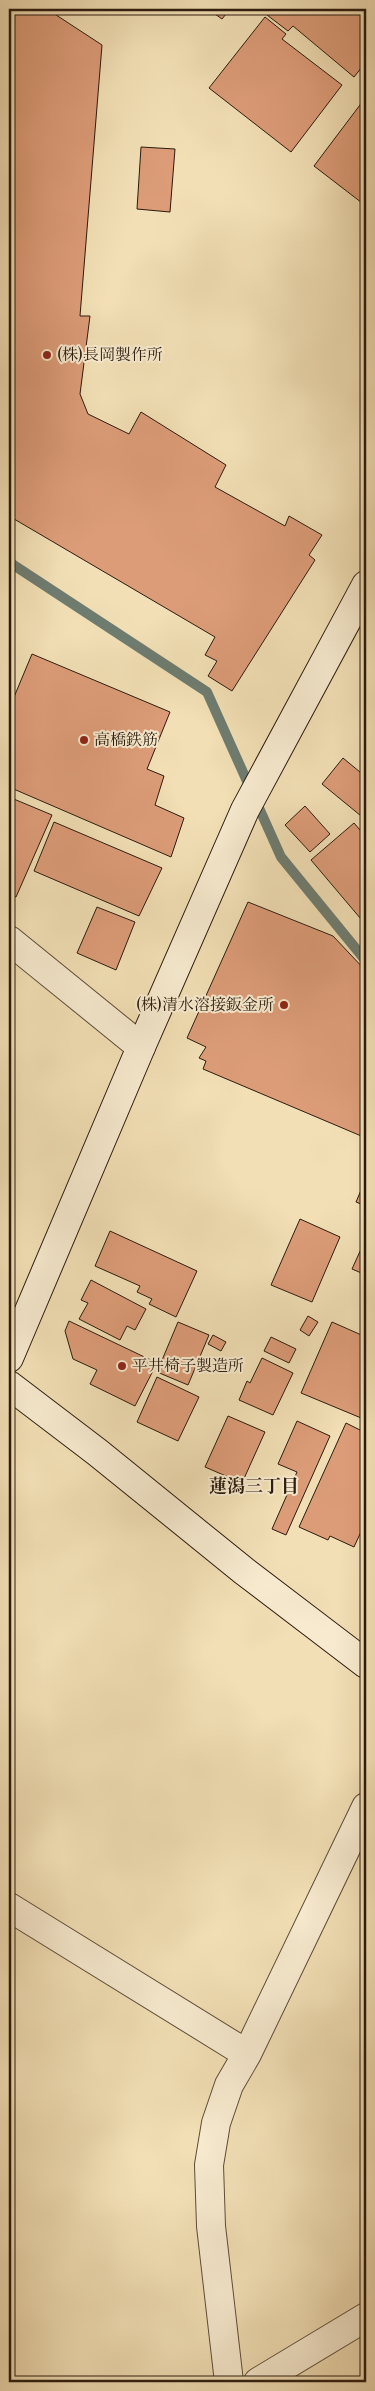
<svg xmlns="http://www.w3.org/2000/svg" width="375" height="2391" viewBox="0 0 375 2391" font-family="'Libre Bodoni','Noto Serif JP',serif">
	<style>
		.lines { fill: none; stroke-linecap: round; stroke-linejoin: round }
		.stream { stroke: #6e7c70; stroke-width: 10 }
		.building { fill: #dc9c78; stroke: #2b1b0e }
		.street-casing { stroke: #5d4c38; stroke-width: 30 }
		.secondary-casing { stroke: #2b1b0e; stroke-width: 30 }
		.street { stroke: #f7eacf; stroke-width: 28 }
		.secondary { stroke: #f7eacf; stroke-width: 28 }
		.poi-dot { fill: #8f2418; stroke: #f7eacf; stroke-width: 2 }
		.labels { text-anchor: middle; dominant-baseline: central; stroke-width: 4; stroke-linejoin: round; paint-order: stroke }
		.poi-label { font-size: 16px; fill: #2b1b0e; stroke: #f7eacf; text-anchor: start }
		.neighbourhood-label { font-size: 18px; font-weight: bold; fill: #2b1b0e; stroke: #f7eacf }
	</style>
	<rect width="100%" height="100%" fill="#f2dfb5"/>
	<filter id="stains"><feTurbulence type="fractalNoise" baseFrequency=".004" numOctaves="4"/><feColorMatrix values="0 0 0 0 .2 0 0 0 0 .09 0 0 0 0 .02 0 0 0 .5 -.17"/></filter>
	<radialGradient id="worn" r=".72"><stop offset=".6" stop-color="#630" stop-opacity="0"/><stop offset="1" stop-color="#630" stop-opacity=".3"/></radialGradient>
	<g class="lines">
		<path class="stream" d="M9 562 207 692 281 857 366 961"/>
	</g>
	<path class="building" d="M9 9H47L102 45 80 316H90L80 394 88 414 129 434 141 412 226 465 215 487 285 526 289 516 322 535 309 555 315 560 232 691 208 676 217 661 205 655 215 637 9 516Z
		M208 9H230L222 19Z
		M272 9H288L292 11 294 9H366V62L354 77 293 26 288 31 267 15Z
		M265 17 286 34 282 39 342 85 291 152 209 88Z
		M366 97V206L314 166Z
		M141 147 175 149 170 212 137 209Z
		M32 654 170 712 147 769 164 776 155 805 184 818 171 857 9 787V709Z
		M343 758 366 777V820L322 784Z
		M9 797 52 815 16 897 9 894Z
		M305 806 330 834 310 852 285 825Z
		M54 822 162 868 139 916 34 871Z
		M354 823 366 837V925L311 860Z
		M248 902 333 936 366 971V1138L203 1069 206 1061 199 1058 206 1047 187 1038Z
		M97 907 135 922 116 970 77 953Z
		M365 1181 366 1182V1206L356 1202Z
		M300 1219 340 1237 312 1302 271 1285Z
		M110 1231 197 1271 176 1317 149 1304 152 1299 137 1292 140 1286 95 1266Z
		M366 1238V1275L352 1269Z
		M91 1280 146 1309 135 1330 127 1326 120 1340 79 1319 88 1303 81 1300Z
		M308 1316 318 1322 309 1336 300 1330Z
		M69 1321 157 1363 135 1406 90 1384 97 1370 73 1359 65 1331Z
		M178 1322 209 1335 188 1385 157 1372Z
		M332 1322 366 1337V1420L301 1393Z
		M213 1335 226 1342 221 1351 208 1344Z
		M271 1337 296 1349 289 1363 264 1351Z
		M262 1358 293 1373 273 1415 239 1400 247 1381 250 1383Z
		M157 1377 199 1397 178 1441 137 1422Z
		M228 1416 265 1432 242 1483 205 1467Z
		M297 1421 330 1436 286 1535 272 1529 297 1472 278 1464Z
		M346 1423 366 1433V1521L354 1547 330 1536 328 1540 299 1527Z"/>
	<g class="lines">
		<defs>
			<path id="street" d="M9 940 141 1047
				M9 1907 247 2054
				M229 2382 211 2226 209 2165 216 2123 229 2085 247 2054 366 1807
				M258 2382 366 2317"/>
			<path id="secondary" d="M9 1358 141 1047 245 810 366 585
				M9 1385 97 1452 244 1571 366 1664"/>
		</defs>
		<use href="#street" class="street-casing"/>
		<use href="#secondary" class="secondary-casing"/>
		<use href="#street" class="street"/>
		<use href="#secondary" class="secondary"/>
	</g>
	<g class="poi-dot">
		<circle cx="47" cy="355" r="5"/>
		<circle cx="84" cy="740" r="5"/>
		<circle cx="284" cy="1005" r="5"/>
		<circle cx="122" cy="1366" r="5"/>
	</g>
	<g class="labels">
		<g class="poi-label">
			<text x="57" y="355">(株)長岡製作所</text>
			<text x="94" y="740">高橋鉄筋</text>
			<text x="274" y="1005" text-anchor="end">(株)清水溶接鈑金所</text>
			<text x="132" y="1366">平井椅子製造所</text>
		</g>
		<g class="neighbourhood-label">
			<text x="254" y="1486">蓮潟三丁目</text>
		</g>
	</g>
	<rect width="375" height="2391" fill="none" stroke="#f2dfb5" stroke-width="30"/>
	<rect x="10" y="10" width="355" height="2371" fill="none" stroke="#2b1b0e" stroke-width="2.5"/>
	<rect x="15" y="15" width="345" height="2361" fill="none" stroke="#2b1b0e"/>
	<rect width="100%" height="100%" filter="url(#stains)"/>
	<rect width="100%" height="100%" fill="url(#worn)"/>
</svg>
